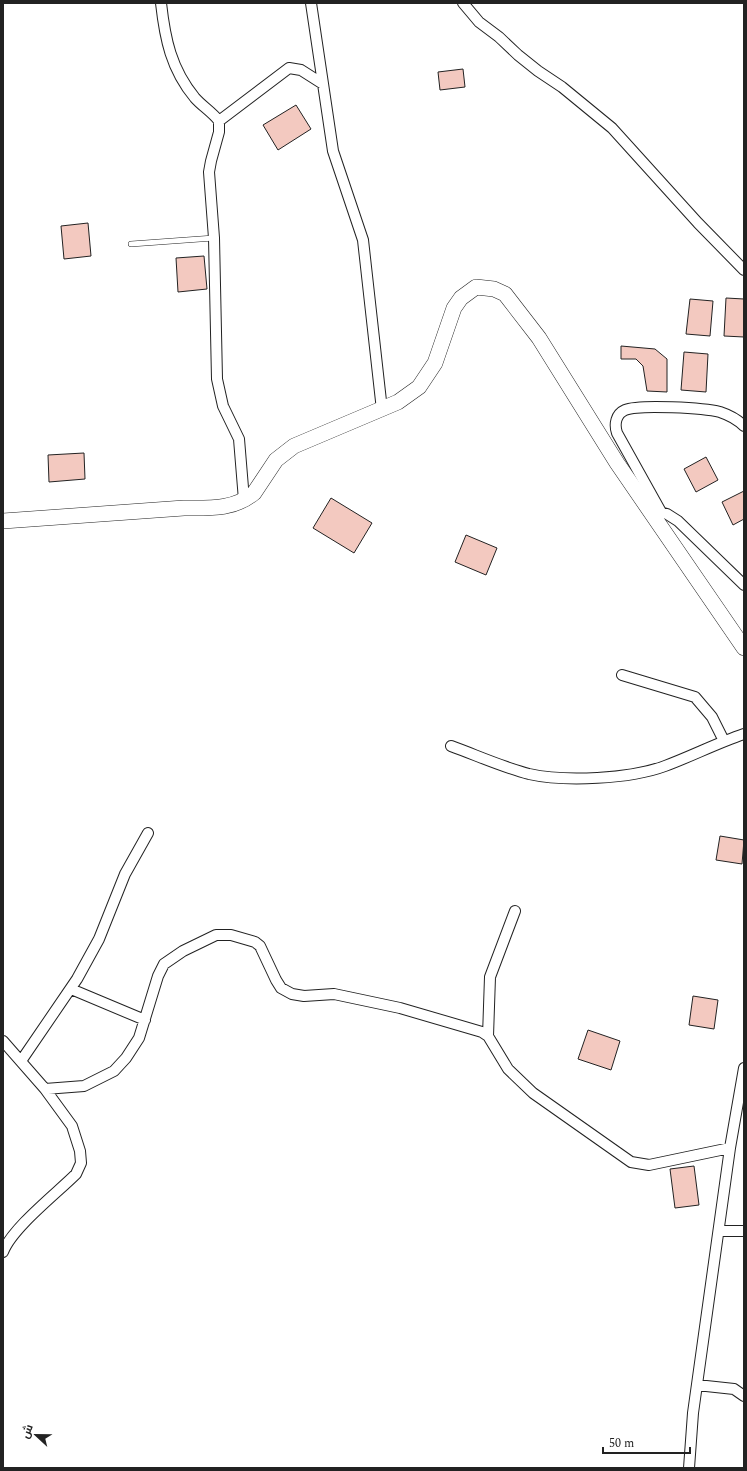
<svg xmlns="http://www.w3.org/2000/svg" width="747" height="1471" viewBox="0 0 747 1471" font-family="Spectral,Cairo,serif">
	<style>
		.building { fill: #f3c9c0; stroke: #222 }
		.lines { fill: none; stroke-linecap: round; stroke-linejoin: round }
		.lane-casing { stroke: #222; stroke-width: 6 }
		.street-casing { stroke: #222; stroke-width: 12 }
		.secondary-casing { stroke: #222; stroke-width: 16 }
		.lane { stroke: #fff; stroke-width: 5 }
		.street { stroke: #fff; stroke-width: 10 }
		.secondary { stroke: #fff; stroke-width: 15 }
	</style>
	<rect width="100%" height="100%" fill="#fff"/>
	<path class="building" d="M463 69 465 87 440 90 438 72Z
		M296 105 311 129 278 150 263 125Z
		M88 223 91 256 64 259 61 226Z
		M204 256 207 289 178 292 176 258Z
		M726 298 744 299V337L724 336Z
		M690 299 713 301 710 336 686 334Z
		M621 346 655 349 667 359V392L647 391 643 366 636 359H621Z
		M684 352 708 354 706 392 681 390Z
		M84 453 85 479 49 482 48 455Z
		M706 457 718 480 696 492 684 469Z
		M744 491V519L733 525 722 502Z
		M331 498 372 523 354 553 313 528Z
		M466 535 497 548 486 575 455 562Z
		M720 836 744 840 742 864 716 860Z
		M693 996 718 1000 714 1029 689 1025Z
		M588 1030 620 1041 611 1070 578 1059Z
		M694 1166 699 1205 675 1208 670 1169Z"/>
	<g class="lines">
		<defs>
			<path id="lane" d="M131 244 214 238"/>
			<path id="street" d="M161 3C165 39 171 69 195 98 202 106 212 112 219 121V132L211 161 209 172 214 238 217 379 223 406 239 439 244 500
				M311 3 333 151 363 240 382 410
				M463 3 479 22 499 37 518 55 538 71 562 87 612 128 698 223 744 270
				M219 121 289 68 301 70 323 84
				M656 511 667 514 678 521 744 585
				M661 512 617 433C614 424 616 414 625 410 639 404 705 408 720 412 729 415 738 420 744 426
				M622 675 695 697 712 717 724 741
				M451 746C476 755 502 767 529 774 565 782 630 779 665 766 692 756 717 743 744 734
				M71 989 145 1020
				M488 1036 490 977 515 911
				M3 1041 45 1089 72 1126 80 1151 81 1163 76 1174C57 1193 12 1228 3 1252
				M21 1061 77 979 99 939 125 874 148 833
				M45 1089 84 1086 114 1071 126 1058 139 1038 158 976 164 964 183 951 216 935H231L255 942 260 946 276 980 281 988 292 994 304 996 334 994 400 1008 482 1032 488 1036 508 1069 533 1093 631 1162 649 1165 730 1148
				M719 1231H744
				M697 1385 734 1389 744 1396
				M689 1468 693 1413 730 1148 744 1068"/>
			<path id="secondary" d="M3 521 184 508C208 508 234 510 254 493L276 460 294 446 398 402 419 387 435 363 454 308 461 298 476 287 494 289 505 294 539 338 617 463 744 648"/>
		</defs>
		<use href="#lane" class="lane-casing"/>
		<use href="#street" class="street-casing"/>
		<use href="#secondary" class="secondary-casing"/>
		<use href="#lane" class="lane"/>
		<use href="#street" class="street"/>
		<use href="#secondary" class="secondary"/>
	</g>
	<rect width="747" height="1471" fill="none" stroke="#222222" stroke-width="8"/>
	<g transform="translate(36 1435) rotate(292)" stroke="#ffffff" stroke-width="3" paint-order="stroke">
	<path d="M0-3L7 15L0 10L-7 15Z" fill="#222222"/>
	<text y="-6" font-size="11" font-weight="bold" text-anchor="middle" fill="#222222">ش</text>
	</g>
	<path d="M603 1447v6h87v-6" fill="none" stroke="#222222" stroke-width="2"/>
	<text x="609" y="1447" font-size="12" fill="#222222" stroke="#ffffff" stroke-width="3" paint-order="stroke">50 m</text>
</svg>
